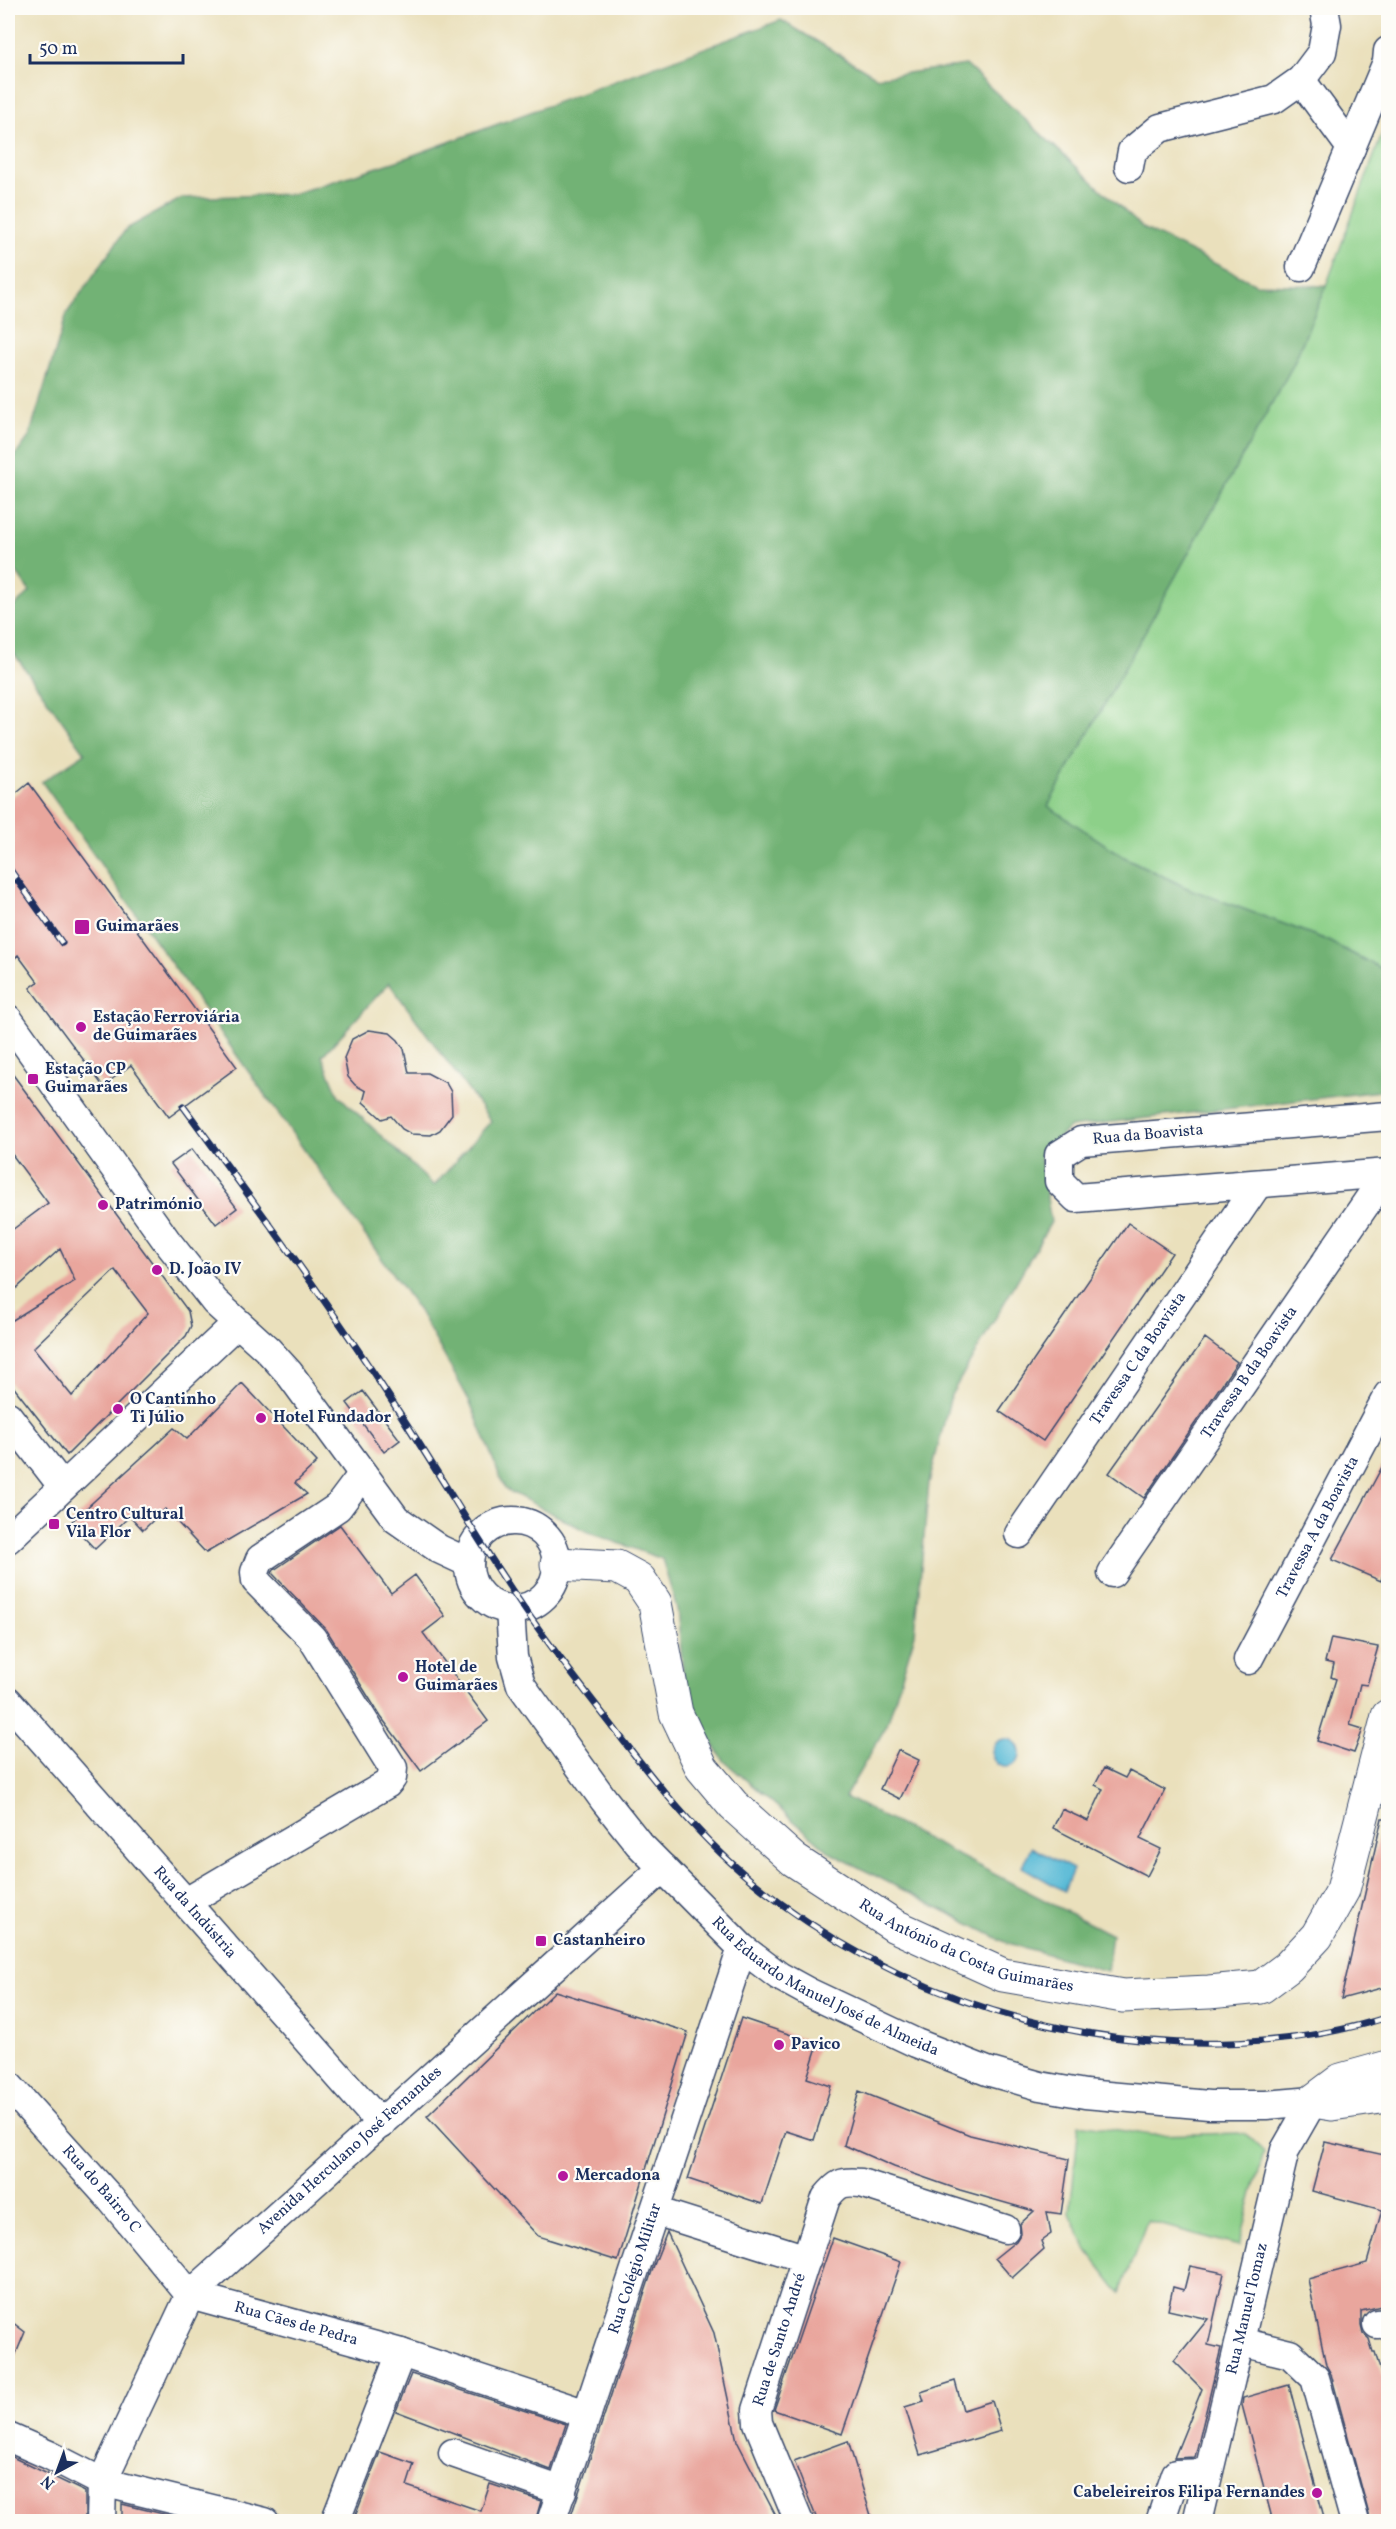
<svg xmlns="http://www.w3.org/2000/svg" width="1396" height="2529" viewBox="0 0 1396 2529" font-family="Vollkorn,serif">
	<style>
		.green { fill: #8dd089; stroke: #548074; stroke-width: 1.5 }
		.forest { fill: #72b275; stroke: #46706a; stroke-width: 1.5; fill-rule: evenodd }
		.water { fill: #58bad6; stroke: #3a749a; stroke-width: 1.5 }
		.building { fill: #e9a69d; fill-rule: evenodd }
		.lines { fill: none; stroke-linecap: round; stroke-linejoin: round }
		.minor-casing { stroke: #3a4a6c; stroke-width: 31 }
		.major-casing { stroke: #3a4a6c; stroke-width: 35 }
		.highway-casing { stroke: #3a4a6c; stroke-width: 35 }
		.minor { stroke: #fff; stroke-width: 28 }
		.major { stroke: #fff; stroke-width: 33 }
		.highway { stroke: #fff; stroke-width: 33 }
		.rail-casing { stroke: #1b2f5e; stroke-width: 7 }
		.rail { stroke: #fdfcf7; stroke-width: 4.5; stroke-dasharray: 14; stroke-linecap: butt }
		.poi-dot { fill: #b5179e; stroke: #fdfcf7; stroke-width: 2 }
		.labels { text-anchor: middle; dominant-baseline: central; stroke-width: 4.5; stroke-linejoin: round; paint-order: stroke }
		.poi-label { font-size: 16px; font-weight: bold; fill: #1b2f5e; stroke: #fdfcf7; text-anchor: start }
		.street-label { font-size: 16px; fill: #1b2f5e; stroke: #fdfcf7 }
	</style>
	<rect width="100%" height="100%" fill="#fdfcf7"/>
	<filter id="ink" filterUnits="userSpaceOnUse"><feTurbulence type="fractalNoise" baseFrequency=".0167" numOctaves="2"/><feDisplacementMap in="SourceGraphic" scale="12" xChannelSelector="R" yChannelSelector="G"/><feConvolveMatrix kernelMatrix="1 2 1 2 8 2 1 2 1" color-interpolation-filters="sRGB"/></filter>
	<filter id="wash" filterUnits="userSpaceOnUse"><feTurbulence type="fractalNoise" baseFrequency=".008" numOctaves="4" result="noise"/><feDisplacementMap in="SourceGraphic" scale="24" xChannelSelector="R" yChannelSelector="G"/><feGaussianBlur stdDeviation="1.35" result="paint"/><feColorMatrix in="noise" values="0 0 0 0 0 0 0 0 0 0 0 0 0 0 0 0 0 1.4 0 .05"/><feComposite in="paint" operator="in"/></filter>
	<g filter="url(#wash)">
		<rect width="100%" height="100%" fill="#eae0bc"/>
		<path class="green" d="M1388 118V972L1324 939 1187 888 1124 857 1047 806 1293 365 1326 286Z
			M1079 2124 1151 2135 1245 2133 1264 2151 1239 2246 1147 2221 1120 2293 1086 2249 1070 2213Z"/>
		<path class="forest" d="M781 20 877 77 966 65 1143 228 1256 284 1326 286 1293 365 1048 806 1124 857 1187 888 1324 939 1388 972V1090L1070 1127 1040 1156 1051 1222 951 1395 929 1483 915 1634 887 1725 845 1797 1112 1935 1107 1971 1005 1942 831 1853 724 1761 686 1702 677 1609 662 1559 588 1532 505 1489 470 1402 419 1311 42 782 85 753 8 645V612L30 592 8 560V466L29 437 67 313 126 229 182 198 293 194 400 160ZM389 983 491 1121 434 1186 339 1096 322 1056Z"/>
		<path class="water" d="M992 1753a14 14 0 1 1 28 0a14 14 0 1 1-28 0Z
			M1031 1847 1073 1869 1064 1891 1022 1867Z"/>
		<g id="blocks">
			<path class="building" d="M29 783 237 1067 169 1117 131 1065 103 1086 30 988 38 982 18 955 8 965V800Z
				M369 1030 390 1033 398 1040 404 1049 409 1073H427L446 1083 451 1092 452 1114 440 1130 431 1135 411 1134 402 1129 391 1116 382 1119 363 1102 366 1091 355 1085 348 1077 344 1058 352 1039Z
				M8 1068 188 1311 191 1326 186 1336 67 1455 8 1380V1323L75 1281 60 1249 8 1296V1233L48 1203 8 1149ZM115 1270 148 1313 72 1396 33 1348Z
				M192 1149 237 1208 216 1224 171 1164Z
				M1128 1223 1172 1253 1043 1441 999 1411Z
				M1205 1338 1237 1362 1144 1498 1109 1473Z
				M242 1383 317 1462 295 1483 307 1494 206 1553 165 1509 143 1530 130 1516 95 1549 70 1523 174 1428 187 1439Z
				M363 1391 400 1440 384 1452 347 1403Z
				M1389 1454V1554L1381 1581 1332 1560Z
				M340 1525 391 1593 415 1575 445 1616 423 1633 488 1721 421 1771 381 1717 326 1629 272 1573 274 1570Z
				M1331 1638 1378 1647 1367 1685 1360 1684 1350 1725 1363 1729 1354 1753 1317 1741 1336 1679 1331 1677 1334 1664 1325 1662Z
				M898 1750 919 1760 900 1799 880 1789Z
				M1104 1768 1125 1778 1129 1771 1165 1790 1140 1839 1161 1849 1147 1876 1053 1828 1062 1809 1088 1821 1103 1789 1095 1785Z
				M1382 1818H1389V1986L1341 1999Z
				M555 1991 688 2032 618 2261 538 2236 427 2116Z
				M741 2018 818 2044 807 2078 831 2086 814 2140 786 2131 762 2204 688 2179Z
				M859 2091 970 2135 1069 2159 1061 2214 1047 2212 1051 2234 1041 2241 1044 2249 1012 2278 995 2258 1016 2241 1021 2233 1020 2224 1034 2211 960 2190 894 2167 844 2145Z
				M1325 2142 1389 2156V2304L1361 2311V2325L1363 2333 1369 2339 1373 2352H1375L1389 2400V2522H1371L1331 2374 1326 2365 1308 2279 1367 2263 1382 2210 1312 2191Z
				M667 2232 714 2333 737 2441 779 2522H569L654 2265Z
				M833 2238 901 2262 842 2434 774 2410Z
				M1190 2266 1224 2273 1208 2345 1221 2348 1195 2457 1174 2458 1202 2389 1174 2361 1208 2319 1168 2310 1173 2287 1184 2290Z
				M8 2319 25 2332 8 2373Z
				M411 2374 566 2424 551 2470 396 2411Z
				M955 2381 963 2410 992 2401 1001 2431 920 2455 905 2407 924 2401 921 2392Z
				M1289 2385 1325 2522H1273L1242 2405 1243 2398Z
				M848 2441 873 2522H818L794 2461Z
				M380 2452 414 2464 407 2486 481 2511 490 2484 541 2501 535 2522H353Z
				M8 2455 85 2492V2522H8Z
				M122 2504 188 2520V2522H122Z"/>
		</g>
	</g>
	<g filter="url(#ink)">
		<use href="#blocks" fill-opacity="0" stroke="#3a4a6c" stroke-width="1.5"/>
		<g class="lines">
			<defs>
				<g id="minor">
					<path d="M1301 80 1351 148"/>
					<path d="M1129 167 1132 151 1160 128 1274 99 1301 80 1322 52 1327 25 1324 8"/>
					<path d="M1301 267 1387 62 1388 51"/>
					<path d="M8 1019 166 1240 215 1302 268 1350 289 1373 396 1519 439 1549 469 1563"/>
					<path d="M1388 1116 1081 1141 1059 1155V1181L1076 1198 1388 1173"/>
					<path d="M8 1416 63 1487"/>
					<circle cx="513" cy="1565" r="44"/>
					<path id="s1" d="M1019 1534 1257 1185"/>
					<path d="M8 1539 237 1323"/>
					<path id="s2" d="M1112 1573 1387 1173"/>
					<path id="s3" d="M510 1609 513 1657 521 1685 604 1800 639 1844 742 1948 779 1976 810 1993 916 2043 987 2071 1040 2086 1085 2094 1209 2105H1266L1313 2101"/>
					<path id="s4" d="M1248 1660 1388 1395"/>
					<path id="s5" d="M8 1701 381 2124"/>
					<path d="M186 1902 387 1784 392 1778 393 1768 312 1638 256 1581 255 1572 260 1559 338 1507 362 1475"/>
					<path id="s6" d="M8 2085 109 2197 190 2295"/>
					<path d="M655 2211 807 2259"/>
					<path id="s7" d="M190 2295 401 2353 587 2414"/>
					<path d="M1377 2324 1388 2323"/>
					<path d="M1241 2342 1290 2354 1315 2378 1355 2522"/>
					<path d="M8 2437 49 2455 102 2482 265 2522"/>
					<path d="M453 2453 562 2491"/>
					<path id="s8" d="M101 2522 102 2482 190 2295 663 1868"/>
					<path d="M335 2522 401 2353"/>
					<path id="s9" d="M551 2522 742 1948"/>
					<path id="s10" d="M799 2522 758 2423 757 2410 826 2198C838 2183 842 2181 861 2183L1005 2229"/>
					<path d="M1160 2522 1176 2474 1208 2473"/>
					<path id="s11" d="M1197 2522 1285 2150 1313 2101"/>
				</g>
				<g id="major">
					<path id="s12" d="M557 1564 617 1567 639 1579 655 1603 676 1713 702 1768 733 1805 794 1860 895 1926 1003 1975 1123 1996 1209 1992 1261 1987 1288 1967 1317 1936 1343 1890 1388 1716"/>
					<path d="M1313 2101 1341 2080 1388 2067"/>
				</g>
				<path id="highway" d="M1313 2101 1332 2104 1388 2096"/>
			</defs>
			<use href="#minor" class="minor-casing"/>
			<use href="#major" class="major-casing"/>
			<use href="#highway" class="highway-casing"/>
			<use href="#minor" class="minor"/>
			<use href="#major" class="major"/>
			<use href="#highway" class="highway"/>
			<defs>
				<path id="rail" d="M8 867 62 943
					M183 1106C256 1205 330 1305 397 1409 441 1476 480 1545 526 1611 552 1649 581 1686 610 1723 659 1788 712 1854 779 1902 871 1969 975 2014 1087 2033 1185 2050 1293 2047 1388 2017"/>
			</defs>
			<use href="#rail" class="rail-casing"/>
			<use href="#rail" class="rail"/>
		</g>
	</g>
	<g class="poi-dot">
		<rect x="74" y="919" width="16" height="16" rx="3"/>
		<circle cx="81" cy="1027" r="6"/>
		<rect x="27" y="1073" width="12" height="12" rx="3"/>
		<circle cx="103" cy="1205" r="6"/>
		<circle cx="157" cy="1270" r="6"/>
		<circle cx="118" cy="1409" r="6"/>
		<circle cx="261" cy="1418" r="6"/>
		<rect x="48" y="1518" width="12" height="12" rx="3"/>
		<circle cx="403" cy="1677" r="6"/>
		<rect x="535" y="1935" width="12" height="12" rx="3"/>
		<circle cx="779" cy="2045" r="6"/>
		<circle cx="563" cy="2176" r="6"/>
		<circle cx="1317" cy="2493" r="6"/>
	</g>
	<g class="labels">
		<g class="poi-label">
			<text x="96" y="927">Guimarães</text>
			<text x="93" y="1018">Estação Ferroviária<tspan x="93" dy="18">de Guimarães</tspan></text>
			<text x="45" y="1070">Estação CP<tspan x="45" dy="18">Guimarães</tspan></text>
			<text x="115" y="1205">Património</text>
			<text x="169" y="1270">D. João IV</text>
			<text x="130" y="1400">O Cantinho<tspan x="130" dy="18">Ti Júlio</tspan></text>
			<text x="273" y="1418">Hotel Fundador</text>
			<text x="66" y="1515">Centro Cultural<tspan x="66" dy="18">Vila Flor</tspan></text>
			<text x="415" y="1668">Hotel de<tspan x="415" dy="18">Guimarães</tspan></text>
			<text x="553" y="1941">Castanheiro</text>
			<text x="791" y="2045">Pavico</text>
			<text x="575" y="2176">Mercadona</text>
			<text x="1305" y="2493" text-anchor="end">Cabeleireiros Filipa Fernandes</text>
		</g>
		<g class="street-label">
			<text transform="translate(1148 1135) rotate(-5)">Rua da Boavista</text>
			<text stroke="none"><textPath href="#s1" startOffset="212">Travessa C da Boavista</textPath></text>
			<text stroke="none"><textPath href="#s2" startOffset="243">Travessa B da Boavista</textPath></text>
			<text stroke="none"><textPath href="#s4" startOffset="150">Travessa A da Boavista</textPath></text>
			<text stroke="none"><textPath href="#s5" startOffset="282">Rua da Indústria</textPath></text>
			<text stroke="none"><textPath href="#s12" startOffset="612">Rua António da Costa Guimarães</textPath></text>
			<text stroke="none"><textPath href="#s3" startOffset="513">Rua Eduardo Manuel José de Almeida</textPath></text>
			<text stroke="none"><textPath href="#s8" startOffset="462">Avenida Herculano José Fernandes</textPath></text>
			<text stroke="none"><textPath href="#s6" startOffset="140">Rua do Bairro C</textPath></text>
			<text stroke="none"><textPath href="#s9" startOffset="267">Rua Colégio Militar</textPath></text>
			<text stroke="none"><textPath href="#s11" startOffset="219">Rua Manuel Tomaz</textPath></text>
			<text stroke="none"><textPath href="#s7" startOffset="110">Rua Cães de Pedra</textPath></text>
			<text stroke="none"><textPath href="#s10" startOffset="194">Rua de Santo André</textPath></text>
		</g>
	</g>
	<rect width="1396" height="2529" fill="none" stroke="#fdfcf7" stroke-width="30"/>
	<g transform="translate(57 2472) rotate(221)" stroke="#fdfcf7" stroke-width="4.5" paint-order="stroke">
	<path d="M0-4.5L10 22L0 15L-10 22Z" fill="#1b2f5e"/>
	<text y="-9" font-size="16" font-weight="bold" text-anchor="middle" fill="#1b2f5e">N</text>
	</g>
	<path d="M30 54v9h153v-9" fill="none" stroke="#1b2f5e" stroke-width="3"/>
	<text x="39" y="54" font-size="18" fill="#1b2f5e" stroke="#fdfcf7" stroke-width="4.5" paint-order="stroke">50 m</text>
</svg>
